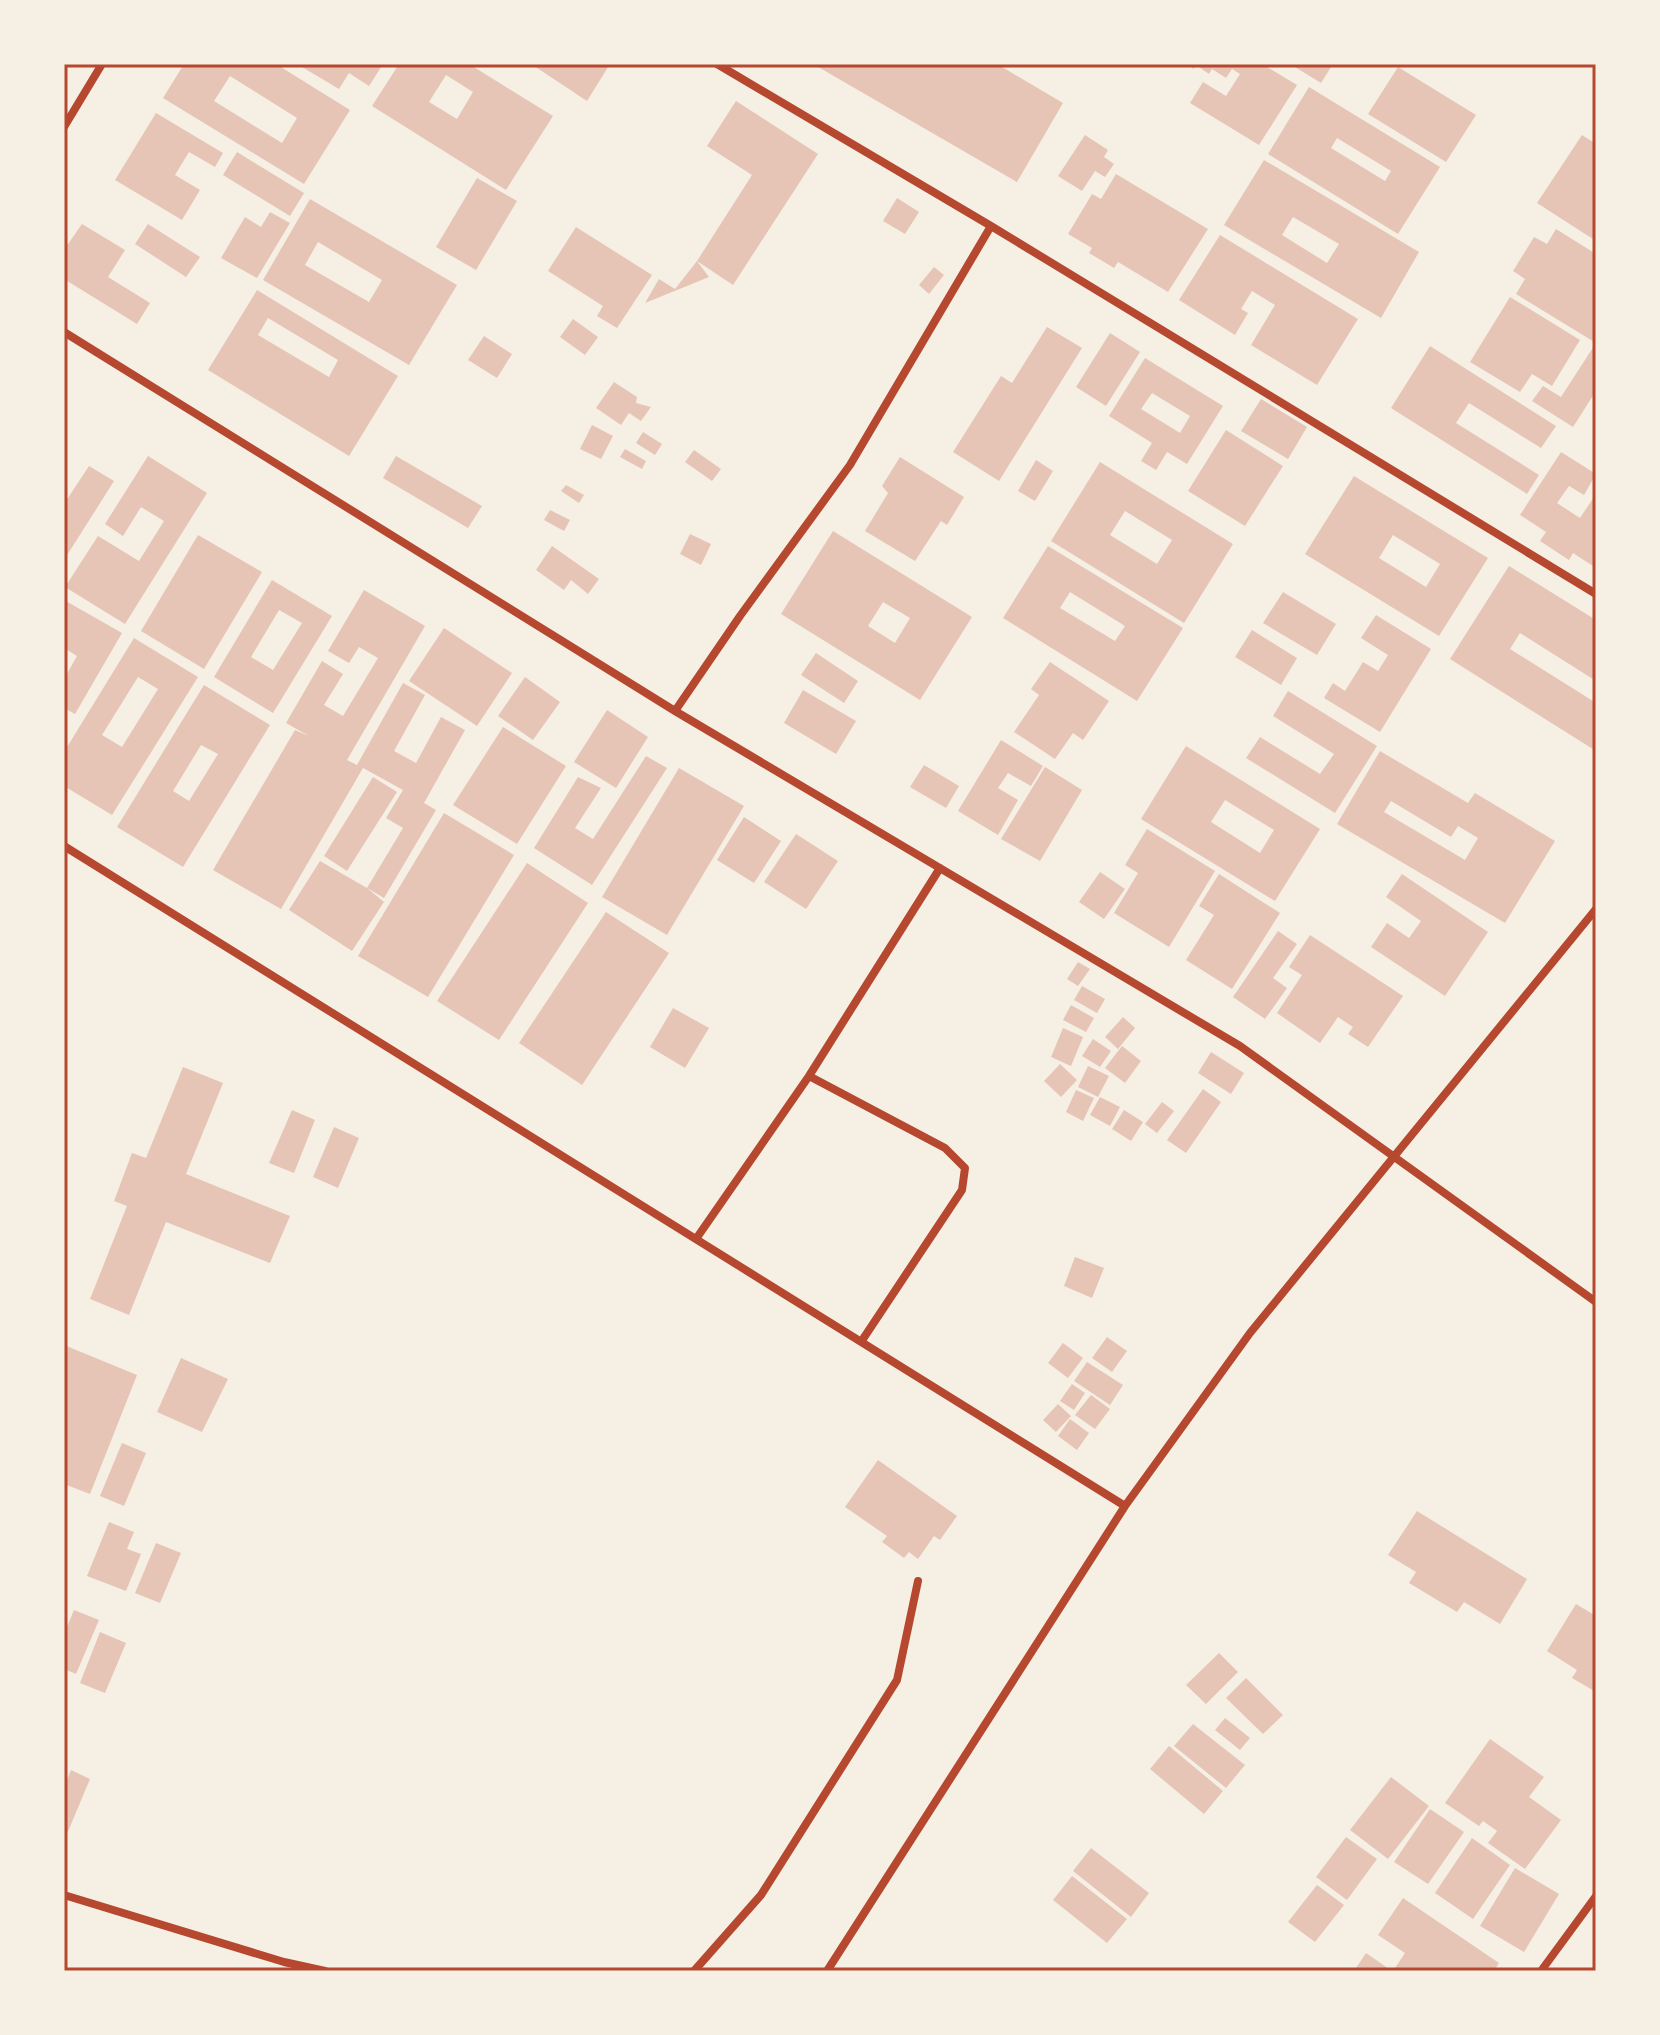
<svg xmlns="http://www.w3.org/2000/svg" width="1660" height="2035" viewBox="0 0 1660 2035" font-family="Signika,sans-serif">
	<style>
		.building { fill: #e6c5b7; fill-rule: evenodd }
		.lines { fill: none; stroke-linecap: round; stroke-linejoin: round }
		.minor { stroke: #b5482f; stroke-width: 8 }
		.neatline { fill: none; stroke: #b5482f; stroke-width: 3 }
	</style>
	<rect width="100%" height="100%" fill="#f6efe4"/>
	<path class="building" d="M184 64H276L350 110 304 184 163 98ZM230 76 297 118 282 143 214 101Z
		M297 64H383L369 86 349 73 339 89Z
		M399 64H469L553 116 506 190 372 106ZM446 75 473 92 457 119 429 102Z
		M531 64H610L587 101Z
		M813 64H997L1063 103 1017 182Z
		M1186 64H1262L1297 85 1259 145 1190 103 1203 82 1226 96 1240 74 1232 69 1226 78 1212 69 1209 74 1196 65 1194 69Z
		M1290 64H1333L1321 83Z
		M1398 67 1476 115 1446 162 1368 114Z
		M1309 87 1440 167 1398 234 1268 154ZM1337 138 1391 171 1385 181 1331 148Z
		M736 101 818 154 733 285 697 261 752 175 707 146Z
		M156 113 223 153 215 167 189 152 175 175 200 190 182 220 115 180Z
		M1085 135 1108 150 1104 157 1114 164 1105 177 1095 171 1082 191 1058 176Z
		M1582 135 1596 144V241L1537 203Z
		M237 152 304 193 290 216 223 175Z
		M1264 160 1419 252 1381 318 1224 225ZM1293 217 1339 244 1327 263 1282 235Z
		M1116 174 1208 229 1168 292 1118 262 1114 268 1089 253 1092 248 1068 234 1092 194 1101 199Z
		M477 178 517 201 476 270 436 247Z
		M897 198 919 212 905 234 883 221Z
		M310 199 457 285 409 365 263 280ZM318 242 382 280 369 302 305 265Z
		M270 212 290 223 257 278 221 258 245 217 261 227Z
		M82 224 125 250 108 277 150 303 137 324 64 279V242L68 244Z
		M148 224 200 257 186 277 135 244Z
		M576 227 652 275 617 328 597 316 603 306 548 271Z
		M1556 229 1596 254V343L1516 294 1525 279 1513 271 1534 237 1547 244Z
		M1220 235 1358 319 1317 385 1251 345 1275 305 1252 291 1241 309 1248 313 1235 335 1179 300Z
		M697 261 709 277 645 303 659 279 675 289Z
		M934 267 944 275 929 294 919 285Z
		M257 290 398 376 349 456 208 370ZM268 318 338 360 329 377 258 335Z
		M1510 297 1580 340 1552 386 1532 374 1520 392 1470 362Z
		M573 319 598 337 585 355 560 337Z
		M1047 327 1082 348 999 481 953 452 1001 376 1012 383Z
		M1110 333 1140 352 1106 406 1076 387Z
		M484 336 512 354 497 378 468 360Z
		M1430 346 1556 426 1541 448 1469 403 1456 423 1539 475 1527 494 1391 408Z
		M1594 346 1596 348V391L1573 427 1532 401 1543 386 1561 397Z
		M1145 358 1223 406 1187 464 1167 452 1156 470 1141 461 1152 443 1109 416ZM1152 393 1190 416 1180 433 1141 409Z
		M614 382 637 397 636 403 651 407 641 421 629 413 621 425 596 408Z
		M1261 399 1307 427 1288 459 1241 431Z
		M592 425 613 436 601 459 580 449Z
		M1226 430 1283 466 1245 526 1188 491Z
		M643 432 662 444 655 455 636 443Z
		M625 449 646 461 642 469 620 457Z
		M694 450 721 469 712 481 685 462Z
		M1561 452 1596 474 1584 495 1569 486 1557 503 1580 518 1596 494V568L1573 553 1569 560 1540 541 1546 532 1520 515Z
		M148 456 207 493 125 624 65 587 98 536 139 561 164 521 141 507 123 536 105 524Z
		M396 456 482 506 468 528 383 478Z
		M900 457 964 497 947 525 941 521 915 561 865 531 888 493 882 486Z
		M1036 460 1053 471 1035 501 1018 491Z
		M1100 462 1233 544 1184 623 1051 541ZM1125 511 1172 540 1157 564 1110 535Z
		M89 466 114 481 64 560V504Z
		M1354 476 1488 558 1439 636 1305 554ZM1393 535 1440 564 1426 587 1379 558Z
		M566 485 584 495 579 503 561 491Z
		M550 510 570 520 564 531 544 520Z
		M833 531 972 617 920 700 781 614ZM883 602 910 618 895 643 868 626Z
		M690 534 711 544 701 565 680 554Z
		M198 535 262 572 204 669 141 631Z
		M552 546 599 579 588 594 571 580 564 590 536 570Z
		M1048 546 1183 628 1137 701 1003 618ZM1070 592 1125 626 1115 641 1060 608Z
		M1509 566 1596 620V681L1520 633 1510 649 1593 701 1596 696V751L1450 659Z
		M272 580 332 616 273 713 214 677ZM279 610 302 623 273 670 251 657Z
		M364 590 425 626 347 760 357 765 403 683 425 695 394 751 416 763 441 717 465 730 424 803 436 810 384 898 367 888 403 828 386 818 403 790 363 768 281 909 213 870 295 730 309 736 286 723 322 661 343 674 324 705 343 716 378 658 359 647 349 663 328 651Z
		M1283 592 1336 624 1317 655 1263 623Z
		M64 600 122 633 75 714 64 708V679L77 656 64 648Z
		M1376 615 1431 649 1380 732 1324 698 1333 683 1345 691 1363 662 1378 671 1388 655 1361 638Z
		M444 628 512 673 477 726 409 681Z
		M1252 630 1297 658 1281 685 1235 657Z
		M134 638 198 677 112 815 64 786V752ZM138 677 158 689 122 747 102 735Z
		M816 653 858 681 844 703 801 675Z
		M1050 662 1109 701 1083 740 1073 733 1055 759 1014 732 1039 695 1031 689Z
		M525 677 560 702 533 740 498 716Z
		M204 685 270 725 183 867 117 827ZM201 745 218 754 189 801 173 791Z
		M803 690 856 721 836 754 784 723Z
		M1288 691 1377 746 1335 813 1246 758 1260 737 1320 774 1334 754 1273 716Z
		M607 710 648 737 616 788 574 762Z
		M503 727 566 766 517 844 453 805Z
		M1001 740 1043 766 1031 786 1008 773 998 788 1018 800 998 835 958 811Z
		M1186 746 1320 829 1275 901 1141 819ZM1225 800 1274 830 1260 853 1211 822Z
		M1380 751 1468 803 1475 793 1555 841 1505 923 1337 824ZM1391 801 1451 837 1458 826 1478 838 1465 860 1384 812Z
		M646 756 667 768 592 885 534 848 578 777 601 788 575 828 593 839Z
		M924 765 959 786 946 808 910 787Z
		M1045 767 1082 790 1040 861 1001 839Z
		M679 768 744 806 667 935 602 897Z
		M373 777 397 792 347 871 324 856Z
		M444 813 514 855 428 997 358 956Z
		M744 817 781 841 754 883 717 860Z
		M1147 829 1215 871 1169 947 1114 913 1138 873 1125 865Z
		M796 834 838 861 806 909 764 882Z
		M320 861 367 888 384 902 352 951 289 910Z
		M527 863 588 903 499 1040 437 1001Z
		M1100 872 1125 889 1104 919 1079 902Z
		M1219 874 1280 913 1232 989 1186 960 1214 915 1199 906Z
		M1402 874 1488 932 1445 996 1371 947 1387 923 1409 938 1421 921 1386 897Z
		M606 912 669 953 582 1085 519 1043Z
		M1278 931 1297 944 1273 978 1287 988 1265 1019 1233 997Z
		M1310 935 1403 996 1368 1047 1348 1034 1353 1027 1338 1017 1320 1043 1277 1013 1302 975 1289 967Z
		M1078 962 1090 969 1078 986 1067 979Z
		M1082 986 1105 999 1097 1013 1074 1000Z
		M1071 1005 1094 1018 1086 1032 1063 1020Z
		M673 1008 709 1028 685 1068 650 1047Z
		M1123 1017 1135 1028 1118 1049 1105 1037Z
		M1063 1028 1083 1037 1071 1066 1051 1057Z
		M1093 1039 1111 1051 1100 1067 1082 1056Z
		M1122 1046 1141 1061 1125 1083 1105 1068Z
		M1211 1052 1244 1073 1231 1094 1198 1073Z
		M1060 1064 1077 1080 1061 1097 1044 1081Z
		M1088 1066 1109 1076 1098 1097 1078 1087Z
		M183 1067 223 1083 186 1174 290 1216 270 1263 166 1222 129 1315 90 1299 127 1206 114 1201 132 1153 146 1158Z
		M1203 1089 1221 1102 1186 1153 1167 1140Z
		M1076 1090 1094 1098 1083 1121 1066 1112Z
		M1100 1097 1120 1107 1110 1126 1090 1115Z
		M1162 1102 1174 1111 1157 1133 1145 1124Z
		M292 1110 315 1120 294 1173 269 1163Z
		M1124 1110 1143 1122 1131 1141 1112 1129Z
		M334 1127 359 1138 338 1188 313 1177Z
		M1075 1257 1104 1268 1092 1298 1064 1286Z
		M1107 1337 1127 1351 1112 1372 1092 1358Z
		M1063 1343 1083 1358 1068 1378 1048 1363Z
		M64 1345 137 1375 90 1494 64 1484Z
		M181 1358 228 1379 202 1432 157 1412Z
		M1087 1362 1123 1385 1110 1405 1074 1381Z
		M1072 1384 1085 1393 1074 1410 1060 1401Z
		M1091 1395 1110 1409 1095 1429 1075 1415Z
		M1058 1404 1071 1416 1056 1432 1043 1420Z
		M1070 1419 1089 1433 1077 1450 1058 1436Z
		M122 1443 146 1453 124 1506 100 1496Z
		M878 1460 957 1516 940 1540 934 1536 918 1559 909 1552 904 1558 882 1542 887 1536 845 1507Z
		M1417 1511 1527 1579 1500 1624 1464 1602 1457 1612 1409 1583 1416 1572 1388 1555Z
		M109 1522 134 1532 127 1549 141 1554 126 1591 87 1576Z
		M156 1543 181 1553 160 1603 135 1593Z
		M1576 1604 1596 1616V1692L1572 1678 1577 1670 1547 1651Z
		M74 1610 99 1620 76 1674 64 1669V1634Z
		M100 1632 126 1643 105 1693 80 1683Z
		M1219 1653 1238 1672 1206 1704 1186 1685Z
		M1246 1678 1283 1715 1263 1734 1226 1698Z
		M1225 1718 1250 1738 1240 1750 1215 1730Z
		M1193 1724 1245 1765 1226 1788 1174 1746Z
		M1490 1739 1544 1777 1529 1797 1561 1820 1525 1869 1488 1843 1497 1831 1483 1821 1479 1826 1445 1803Z
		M1169 1746 1223 1791 1204 1814 1150 1769Z
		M71 1770 90 1779 64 1841V1787Z
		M1391 1777 1429 1806 1388 1859 1350 1830Z
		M1430 1809 1464 1832 1428 1884 1394 1862Z
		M1346 1837 1377 1859 1347 1900 1316 1877Z
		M1472 1838 1510 1865 1473 1919 1435 1893Z
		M1091 1848 1149 1893 1131 1917 1073 1871Z
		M1515 1868 1559 1894 1524 1952 1480 1926Z
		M1072 1876 1127 1919 1107 1943 1053 1900Z
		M1317 1885 1344 1905 1315 1942 1288 1922Z
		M1403 1898 1499 1963 1494 1971H1393L1405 1953 1378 1935Z
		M1366 1953 1392 1971H1354Z"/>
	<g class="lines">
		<path class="minor" d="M717 64 991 226 1596 594
			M64 127 102 64
			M64 332 675 711 1240 1046 1596 1302
			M675 711 740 616 850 465 991 226
			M64 846 1125 1506
			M809 1076 945 1148 965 1168 962 1190 861 1342
			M696 1239 809 1076 940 868
			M64 1895 284 1962 325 1971
			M694 1971 761 1895 897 1680 918 1581
			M827 1971 1125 1506 1250 1333 1596 909
			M1541 1971 1596 1896"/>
	</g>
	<rect width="1660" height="2035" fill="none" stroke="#f6efe4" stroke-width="132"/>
	<rect x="66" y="66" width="1528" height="1903" class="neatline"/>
</svg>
